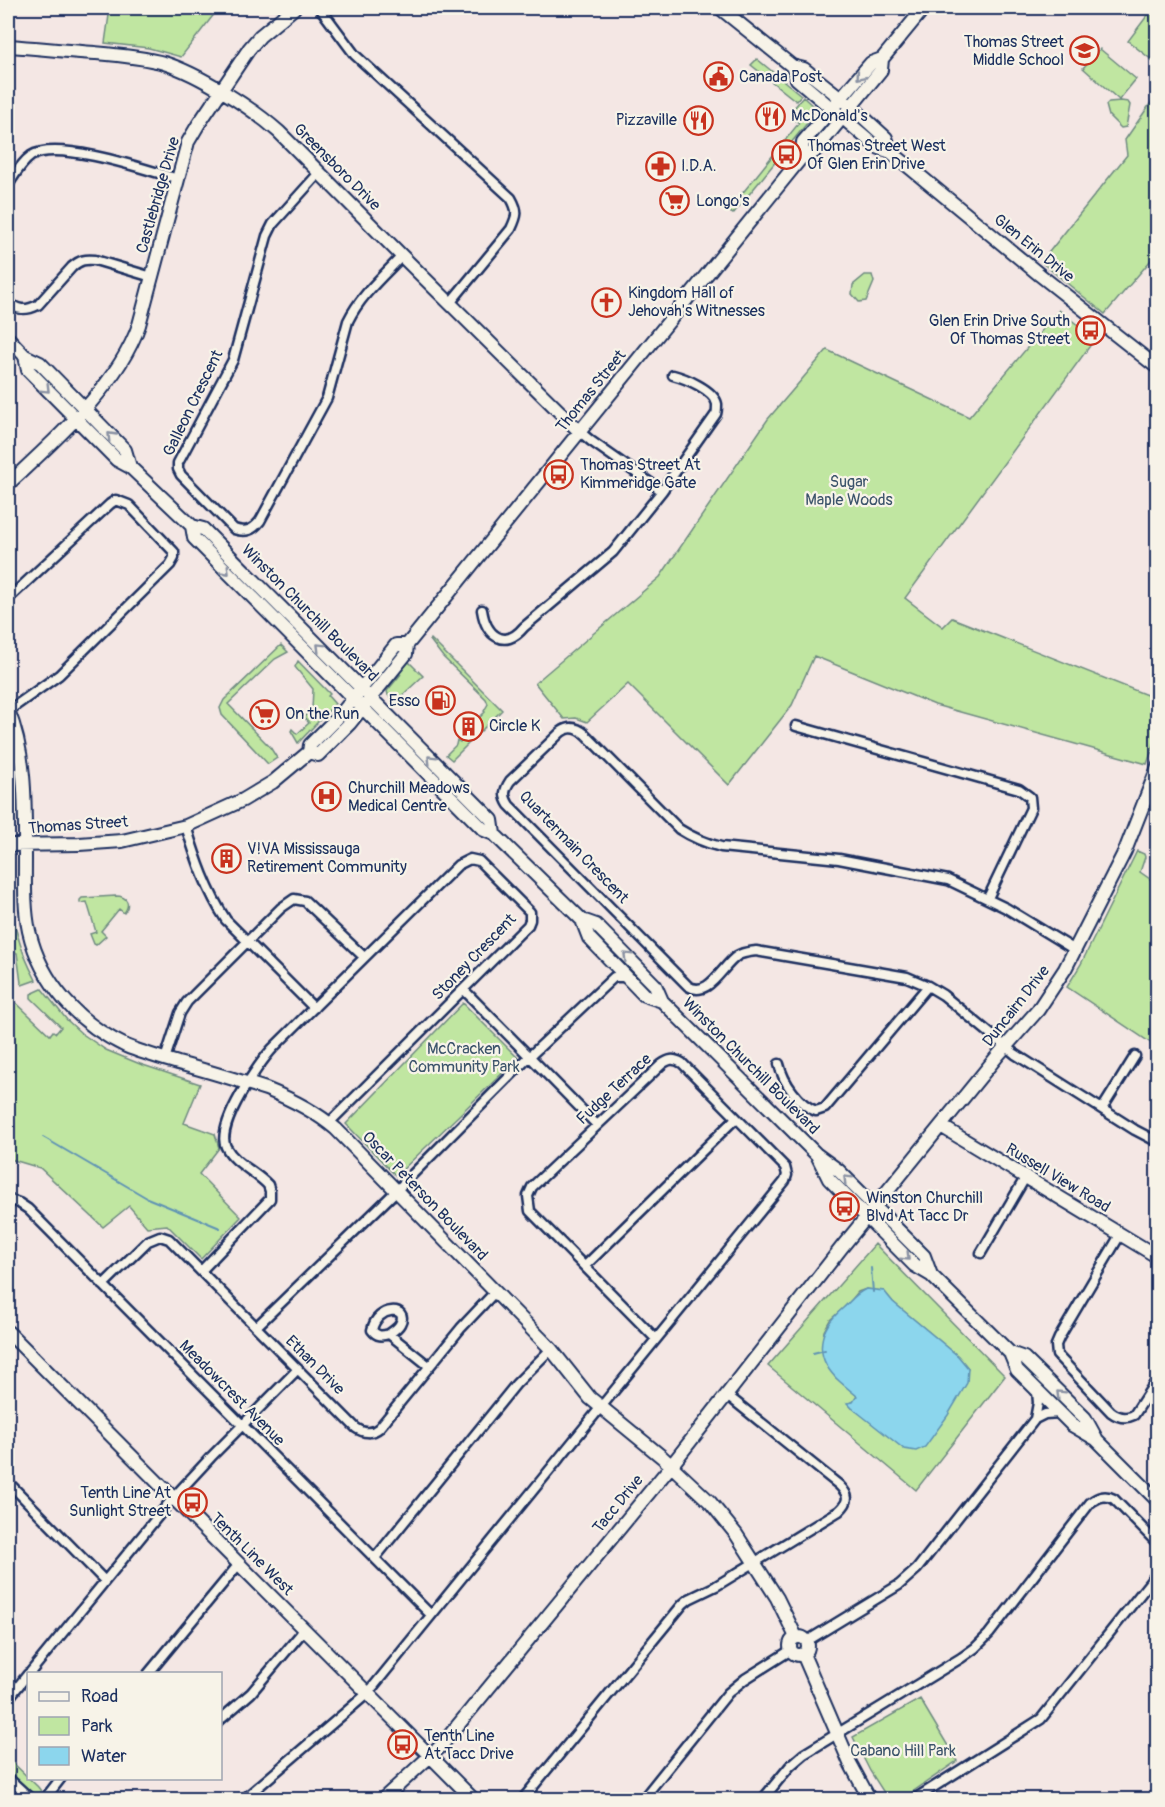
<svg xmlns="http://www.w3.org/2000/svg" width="1165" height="1807" viewBox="0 0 1165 1807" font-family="Pangolin,sans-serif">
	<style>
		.green { fill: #c0e6a1; stroke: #6e8a80; stroke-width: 1.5; fill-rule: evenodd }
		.water { fill: #8cd6ed; stroke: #5f93b4; stroke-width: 1.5 }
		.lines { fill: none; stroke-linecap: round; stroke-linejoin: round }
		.stream { stroke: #5f93b4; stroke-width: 2 }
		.street-casing { stroke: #1b2f5e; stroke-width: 13 }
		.secondary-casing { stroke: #1b2f5e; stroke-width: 16 }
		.street { stroke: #f7f3e8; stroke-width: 8 }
		.secondary { stroke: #f7f3e8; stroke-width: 12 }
		.oneway { stroke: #8991a3 }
		.labels { text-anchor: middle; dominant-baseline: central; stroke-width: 4.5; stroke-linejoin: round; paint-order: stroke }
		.poi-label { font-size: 16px; fill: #1b2f5e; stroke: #f7f3e8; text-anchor: start }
		.street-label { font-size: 16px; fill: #1b2f5e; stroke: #f7f3e8 }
		.park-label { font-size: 16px; fill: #3c546b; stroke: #f7f3e8 }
	</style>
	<rect width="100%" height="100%" fill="#f4e7e4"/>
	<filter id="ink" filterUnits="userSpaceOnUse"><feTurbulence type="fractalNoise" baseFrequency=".0167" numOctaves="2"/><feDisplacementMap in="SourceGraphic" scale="12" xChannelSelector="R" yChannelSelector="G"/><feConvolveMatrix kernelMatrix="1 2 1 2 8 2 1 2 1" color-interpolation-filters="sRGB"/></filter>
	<g filter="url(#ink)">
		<path class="green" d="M110 8H219L181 57 149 48 105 43Z
			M1153 8H1157V64L1128 41Z
			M1100 49 1136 79 1119 100 1083 68Z
			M757 59 801 95 796 101 751 65Z
			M1157 94V253L1105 314 1041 262 1127 155 1125 140Z
			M803 97 813 106V116L733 214 728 211 799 123 795 120 794 108Z
			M1121 101 1128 102 1130 105 1126 127 1121 128 1109 116 1106 105 1109 102Z
			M865 275H872L874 282 866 301 859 302 852 294 853 285Z
			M1059 310 1095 339 905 598 943 627 952 618 1157 699V736L1147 764 935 705 814 656 792 705 729 785 628 684 587 722 576 718 564 719 535 683 660 577 768 419 827 350 969 417Z
			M431 639 502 710 452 760 446 755 456 745 457 740 460 742 476 724 475 722 485 712 484 711 488 704 486 699 443 657 430 640Z
			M281 645 288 652 275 659 228 704 270 747 277 758 268 764 222 715 220 708 224 700Z
			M298 661 330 694 328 696 335 704 298 743 291 731 292 729 297 734 309 723 304 717 312 709 313 689 295 667Z
			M408 661 423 676 395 702 388 695 387 691 401 674 386 689Z
			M1137 851 1144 854 1145 857 1140 872 1157 884V1047L1067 987 1081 964Z
			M8 860 12 861 13 863C13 886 11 910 17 933 21 949 28 965 36 980L22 985 21 983 17 953H14L8 911Z
			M116 896C127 896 131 904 124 913L119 909 101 931 106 936 96 945 94 944 90 934 96 932 87 902 80 903V900L82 898Z
			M42 989 67 1020 81 1033 106 1050 140 1064 200 1084 184 1123 215 1134 219 1148 199 1174 241 1217 201 1259 167 1225 147 1227 129 1206 103 1227 40 1168 10 1159 8 1169V995L50 1035 53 1031 56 1033 61 1027 31 998V994Z
			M463 1003 518 1058 396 1176 346 1124Z
			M875 1244 1005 1376 916 1490 768 1366ZM866 1289 884 1291 893 1302 958 1356 968 1368 852 1408 848 1403 853 1402 857 1396 835 1377 822 1348 824 1331 830 1320 849 1303 858 1292Z
			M920 1699 957 1761 902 1799H888L870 1771 853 1737Z
			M8 1758 38 1787 41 1791 37 1796 33 1795 8 1770Z"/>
		<path class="water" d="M866 1289 884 1291 893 1302 958 1356 968 1368 967 1383 948 1415 925 1447 916 1451 904 1449 852 1408 847 1403 853 1402 857 1396C850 1390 842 1384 836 1378 813 1354 819 1329 842 1309 851 1301 855 1294 866 1289Z"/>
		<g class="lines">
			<path class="stream" d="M43 1137 147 1198 220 1228
				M871 1268 873 1292
				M813 1353 825 1350"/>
			<defs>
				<path id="street" d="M320 8 355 55 511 198C519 212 517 216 511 229L450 303
					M319 173 273 224 267 236 233 360 178 463V469L181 475 234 529C246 533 253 530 260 521L327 398 348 321C360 296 383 276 402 256
					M8 185C14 176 21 163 31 156 57 139 148 170 178 179
					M8 301C17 311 26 311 38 305L72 267C80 260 85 259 95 260L152 277
					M579 431 591 441 662 491
					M8 599 110 504 116 500 129 505 174 552V558L170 565 59 675 8 711
					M482 610C486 635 504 651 524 627L613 552 662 491 716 414C717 412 717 406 717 404 714 390 685 378 673 375
					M796 726 1019 789 1030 797 1031 808 988 898
					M186 826C196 859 207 891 226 920L314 1008
					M1075 950 1006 908 948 880 839 859 721 847C705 843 693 838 679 829L585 734C577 727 569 726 561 732L510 781C504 790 503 796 509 805L688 986C708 999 722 966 737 956 743 952 749 952 756 951L907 977 928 986 943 995 1015 1054 1135 1130 1158 1142
					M464 990 597 1125
					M165 1059 180 1013 187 1002 281 908 294 899 305 901 364 957
					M779 1064C783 1082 799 1105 816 1111L825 1108 928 986
					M1102 1109 1135 1056
					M8 1199 19 1203 28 1209 431 1615
					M1120 1235 1059 1338 1056 1345 1057 1355 1111 1412C1119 1418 1126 1419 1134 1415L1158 1378
					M981 1253 1025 1178
					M585 1266 736 1118
					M201 1271 270 1199V1191L268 1185C255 1171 235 1164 226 1147 215 1126 259 1063 273 1048L458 865 470 859 479 861 530 912V920L528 925 329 1123
					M103 1285 148 1241 160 1236 169 1239 356 1428C363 1433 372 1434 379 1428L461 1328 495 1292
					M256 1327 389 1198 530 1056 614 977H626
					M389 1334C392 1332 398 1328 400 1324 410 1306 377 1305 372 1330 377 1337 382 1336 389 1334L429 1366
					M1035 1419 1045 1414 1060 1413
					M8 1482 105 1581
					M375 1558 516 1384 551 1349
					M807 1641 899 1585 917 1569 1035 1419 1038 1403 1037 1390
					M29 1674 173 1498 211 1457 298 1369
					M148 1674 239 1564
					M8 1699 28 1674
					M220 1720 251 1693 304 1630
					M8 1778 32 1800
					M44 1800 61 1778
					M243 1800 368 1693 785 1181 787 1175 785 1167 682 1063C673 1058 669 1059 661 1065L532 1187 528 1196 530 1211 656 1339
					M522 1800 683 1604 689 1599 716 1586 839 1511C850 1501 849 1495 839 1485L727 1395
					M642 1800 728 1693 745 1679 791 1650
					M762 1800 790 1766 804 1754 961 1658 975 1648 989 1634 1090 1503C1098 1497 1105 1494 1114 1499L1158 1544
					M913 1800 1041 1719 1158 1572"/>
				<path id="secondary" d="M720 8 792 66 804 69 851 106 886 138 891 152
					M8 46C37 48 66 51 95 53 118 55 142 57 164 63 199 74 251 107 279 132L402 256 579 431
					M792 66 797 79 877 147 891 152 1040 275 1158 368
					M801 158 803 142 871 63 882 59 924 8
					M8 338 25 356 40 363 125 450 130 467
					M25 356 28 370 117 460 130 467 192 526 203 529 492 820 494 834
					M8 484C54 441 118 386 139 325L188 142 198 125 249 49 260 36 294 8
					M192 526 194 538 484 830 494 834 582 920 589 938 644 995 662 1001
					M8 710C27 757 25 808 25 858 25 882 24 908 29 931 41 983 79 1024 126 1046 143 1053 161 1058 178 1063 208 1071 237 1080 266 1089 291 1099 315 1111 336 1129L551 1349 590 1398 662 1457 710 1502 736 1534 777 1598 796 1637
					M309 752 318 755 350 723 406 654 407 645 801 158 814 152 881 70 882 59
					M8 845 79 844 122 841 186 826 243 800 273 782 309 752 310 745 341 714 396 645H407
					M582 920 596 925 655 985 662 1001 816 1154 838 1170 924 1256 931 1275
					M941 1126 1158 1257
					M817 1155 829 1179 914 1265 931 1275 1010 1353 1017 1370 1072 1425 1096 1439 1158 1501
					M8 1332 474 1800
					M1010 1353 1024 1358 1085 1418 1096 1438
					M790 1646a9 9 0 1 1 18 0a9 9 0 1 1-18 0Z
					M803 1654 850 1763 870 1800
					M382 1800 440 1747 671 1466 842 1247 999 1054 1038 1010 1065 969 1125 851 1158 767"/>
			</defs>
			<use href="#street" class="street-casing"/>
			<use href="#secondary" class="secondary-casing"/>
			<use href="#street" class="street"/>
			<use href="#secondary" class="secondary"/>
		</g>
		<defs><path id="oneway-chevron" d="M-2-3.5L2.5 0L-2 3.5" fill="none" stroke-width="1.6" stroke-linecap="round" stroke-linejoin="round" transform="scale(1.5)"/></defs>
		<g class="oneway">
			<use href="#oneway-chevron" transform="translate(860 76) rotate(130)"/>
			<use href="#oneway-chevron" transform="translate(46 389) rotate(45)"/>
			<use href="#oneway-chevron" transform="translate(111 436) rotate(-134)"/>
			<use href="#oneway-chevron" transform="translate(226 571) rotate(46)"/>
			<use href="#oneway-chevron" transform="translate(320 647) rotate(-135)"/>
			<use href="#oneway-chevron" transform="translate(431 759) rotate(-135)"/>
			<use href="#oneway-chevron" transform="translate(627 956) rotate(-135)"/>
			<use href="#oneway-chevron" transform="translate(847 1179) rotate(-135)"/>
			<use href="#oneway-chevron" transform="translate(906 1257) rotate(45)"/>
			<use href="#oneway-chevron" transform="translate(1060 1394) rotate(-135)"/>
		</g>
	</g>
	<defs>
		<symbol id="school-ring" viewBox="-11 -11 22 22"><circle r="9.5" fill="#f7f3e8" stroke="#c8321e" stroke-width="1.5"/><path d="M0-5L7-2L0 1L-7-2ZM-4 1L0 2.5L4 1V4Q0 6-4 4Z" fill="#c8321e"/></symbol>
		<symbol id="civic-ring" viewBox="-11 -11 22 22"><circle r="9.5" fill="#f7f3e8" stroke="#c8321e" stroke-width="1.5"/><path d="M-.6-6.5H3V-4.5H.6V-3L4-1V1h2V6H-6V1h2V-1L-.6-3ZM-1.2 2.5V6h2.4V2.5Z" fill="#c8321e"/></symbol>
		<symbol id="restaurant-ring" viewBox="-11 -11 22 22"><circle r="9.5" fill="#f7f3e8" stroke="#c8321e" stroke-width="1.5"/><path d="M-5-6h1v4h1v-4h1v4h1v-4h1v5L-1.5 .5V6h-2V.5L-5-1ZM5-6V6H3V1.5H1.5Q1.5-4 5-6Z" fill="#c8321e"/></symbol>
		<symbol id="bus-ring" viewBox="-11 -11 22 22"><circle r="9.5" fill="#f7f3e8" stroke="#c8321e" stroke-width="1.5"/><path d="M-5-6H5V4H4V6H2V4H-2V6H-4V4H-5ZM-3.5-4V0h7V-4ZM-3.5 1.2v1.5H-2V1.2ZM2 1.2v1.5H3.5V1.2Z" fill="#c8321e"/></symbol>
		<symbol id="pharmacy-ring" viewBox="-11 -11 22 22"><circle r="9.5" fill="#f7f3e8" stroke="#c8321e" stroke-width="1.5"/><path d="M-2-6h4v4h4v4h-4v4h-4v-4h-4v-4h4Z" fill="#c8321e"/></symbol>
		<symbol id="supermarket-ring" viewBox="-11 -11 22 22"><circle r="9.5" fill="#f7f3e8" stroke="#c8321e" stroke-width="1.5"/><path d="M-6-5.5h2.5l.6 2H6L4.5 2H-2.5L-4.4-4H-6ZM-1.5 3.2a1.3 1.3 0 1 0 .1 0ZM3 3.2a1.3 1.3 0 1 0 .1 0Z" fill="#c8321e"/></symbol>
		<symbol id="church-ring" viewBox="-11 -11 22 22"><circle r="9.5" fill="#f7f3e8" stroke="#c8321e" stroke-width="1.5"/><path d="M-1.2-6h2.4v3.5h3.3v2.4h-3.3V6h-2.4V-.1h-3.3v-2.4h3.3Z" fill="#c8321e"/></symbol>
		<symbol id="fuel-ring" viewBox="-11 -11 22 22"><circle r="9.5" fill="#f7f3e8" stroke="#c8321e" stroke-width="1.5"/><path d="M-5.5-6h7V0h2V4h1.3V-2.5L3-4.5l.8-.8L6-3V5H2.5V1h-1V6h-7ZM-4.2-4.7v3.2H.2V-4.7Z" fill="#c8321e"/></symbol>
		<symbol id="building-ring" viewBox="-11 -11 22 22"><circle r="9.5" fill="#f7f3e8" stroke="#c8321e" stroke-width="1.5"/><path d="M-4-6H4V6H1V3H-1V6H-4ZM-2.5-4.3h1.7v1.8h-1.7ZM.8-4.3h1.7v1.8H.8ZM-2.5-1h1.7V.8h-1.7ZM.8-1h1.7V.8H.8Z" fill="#c8321e"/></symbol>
		<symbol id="hospital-ring" viewBox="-11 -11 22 22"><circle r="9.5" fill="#f7f3e8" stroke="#c8321e" stroke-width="1.5"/><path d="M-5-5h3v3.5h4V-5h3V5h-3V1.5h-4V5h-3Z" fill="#c8321e"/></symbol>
	</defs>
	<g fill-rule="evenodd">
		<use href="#school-ring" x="1068" y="34" width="33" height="33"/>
		<use href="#civic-ring" x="702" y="60" width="33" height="33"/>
		<use href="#restaurant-ring" x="754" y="100" width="33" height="33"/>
		<use href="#restaurant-ring" x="682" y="104" width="33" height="33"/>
		<use href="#bus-ring" x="770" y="138" width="33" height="33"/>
		<use href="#pharmacy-ring" x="644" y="150" width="33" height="33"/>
		<use href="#supermarket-ring" x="658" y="184" width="33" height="33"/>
		<use href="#church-ring" x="590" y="286" width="33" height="33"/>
		<use href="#bus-ring" x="1074" y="314" width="33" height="33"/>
		<use href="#bus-ring" x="542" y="458" width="33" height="33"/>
		<use href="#fuel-ring" x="424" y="684" width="33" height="33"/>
		<use href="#supermarket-ring" x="248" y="698" width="33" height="33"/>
		<use href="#building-ring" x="452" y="710" width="33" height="33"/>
		<use href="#hospital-ring" x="310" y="780" width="33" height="33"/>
		<use href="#building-ring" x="210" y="842" width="33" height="33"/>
		<use href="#bus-ring" x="828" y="1190" width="33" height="33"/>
		<use href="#bus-ring" x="176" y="1486" width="33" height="33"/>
		<use href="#bus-ring" x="386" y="1728" width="33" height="33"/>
	</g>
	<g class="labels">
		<g class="poi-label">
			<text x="1064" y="42" text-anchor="end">Thomas Street<tspan x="1064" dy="18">Middle School</tspan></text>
			<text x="739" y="77">Canada Post</text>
			<text x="791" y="116">McDonald's</text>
			<text x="677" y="120" text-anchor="end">Pizzaville</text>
			<text x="807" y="146">Thomas Street West<tspan x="807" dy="18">Of Glen Erin Drive</tspan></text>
			<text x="681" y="166">I.D.A.</text>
			<text x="696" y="201">Longo's</text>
			<text x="628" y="293">Kingdom Hall of<tspan x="628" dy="18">Jehovah's Witnesses</tspan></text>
			<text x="1070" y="321" text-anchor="end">Glen Erin Drive South<tspan x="1070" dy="18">Of Thomas Street</tspan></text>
			<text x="580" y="465">Thomas Street At<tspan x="580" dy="18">Kimmeridge Gate</tspan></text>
			<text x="420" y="701" text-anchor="end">Esso</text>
			<text x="285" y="714">On the Run</text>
			<text x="489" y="726">Circle K</text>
			<text x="348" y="788">Churchill Meadows<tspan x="348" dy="18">Medical Centre</tspan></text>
			<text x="247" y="849">V!VA Mississauga<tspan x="247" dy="18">Retirement Community</tspan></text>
			<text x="866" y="1198">Winston Churchill<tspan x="866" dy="18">Blvd At Tacc Dr</tspan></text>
			<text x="171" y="1493" text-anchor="end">Tenth Line At<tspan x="171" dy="18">Sunlight Street</tspan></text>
			<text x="424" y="1736">Tenth Line<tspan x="424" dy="18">At Tacc Drive</tspan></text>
		</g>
		<g class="street-label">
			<text transform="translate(337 167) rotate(45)">Greensboro Drive</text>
			<text transform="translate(158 195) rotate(-74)">Castlebridge Drive</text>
			<text transform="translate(1034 248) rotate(39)">Glen Erin Drive</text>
			<text transform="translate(591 391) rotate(-51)">Thomas Street</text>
			<text transform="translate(193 403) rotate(-64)">Galleon Crescent</text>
			<text transform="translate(310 613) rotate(45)">Winston Churchill Boulevard</text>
			<text transform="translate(78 825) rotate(-4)">Thomas Street</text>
			<text transform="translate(574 847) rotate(46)">Quartermain Crescent</text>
			<text transform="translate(474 957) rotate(-46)">Stoney Crescent</text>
			<text transform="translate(1016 1006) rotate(-52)">Duncairn Drive</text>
			<text transform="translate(751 1066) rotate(45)">Winston Churchill Boulevard</text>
			<text transform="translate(614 1089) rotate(-43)">Fudge Terrace</text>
			<text transform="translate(1058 1178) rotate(31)">Russell View Road</text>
			<text transform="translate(425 1196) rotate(46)">Oscar Peterson Boulevard</text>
			<text transform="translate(315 1365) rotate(45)">Ethan Drive</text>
			<text transform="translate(232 1393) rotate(45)">Meadowcrest Avenue</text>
			<text transform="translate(618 1504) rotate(-51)">Tacc Drive</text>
			<text transform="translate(252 1554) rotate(45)">Tenth Line West</text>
		</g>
		<g class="park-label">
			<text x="849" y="482">Sugar<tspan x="849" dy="18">Maple Woods</tspan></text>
			<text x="464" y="1049">McCracken<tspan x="464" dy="18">Community Park</tspan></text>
			<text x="903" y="1751">Cabano Hill Park</text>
		</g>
	</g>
	<rect width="1165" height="1807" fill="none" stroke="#f7f3e8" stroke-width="30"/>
	<rect x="15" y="15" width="1135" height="1777" fill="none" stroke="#1b2f5e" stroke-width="2" filter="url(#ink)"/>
	<rect x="27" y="1672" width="195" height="108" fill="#f7f3e8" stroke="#9fa5b1" stroke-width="1.5"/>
	<rect x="39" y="1692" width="30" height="9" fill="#f7f3e8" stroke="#9fa5b1" stroke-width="1.5"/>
	<text x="81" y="1702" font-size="18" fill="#1b2f5e">Road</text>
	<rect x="39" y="1717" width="30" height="18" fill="#c0e6a1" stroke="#9fa5b1" stroke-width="1.5"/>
	<text x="81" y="1732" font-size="18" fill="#1b2f5e">Park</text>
	<rect x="39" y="1747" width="30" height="18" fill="#8cd6ed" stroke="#9fa5b1" stroke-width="1.5"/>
	<text x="81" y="1762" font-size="18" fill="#1b2f5e">Water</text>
</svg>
